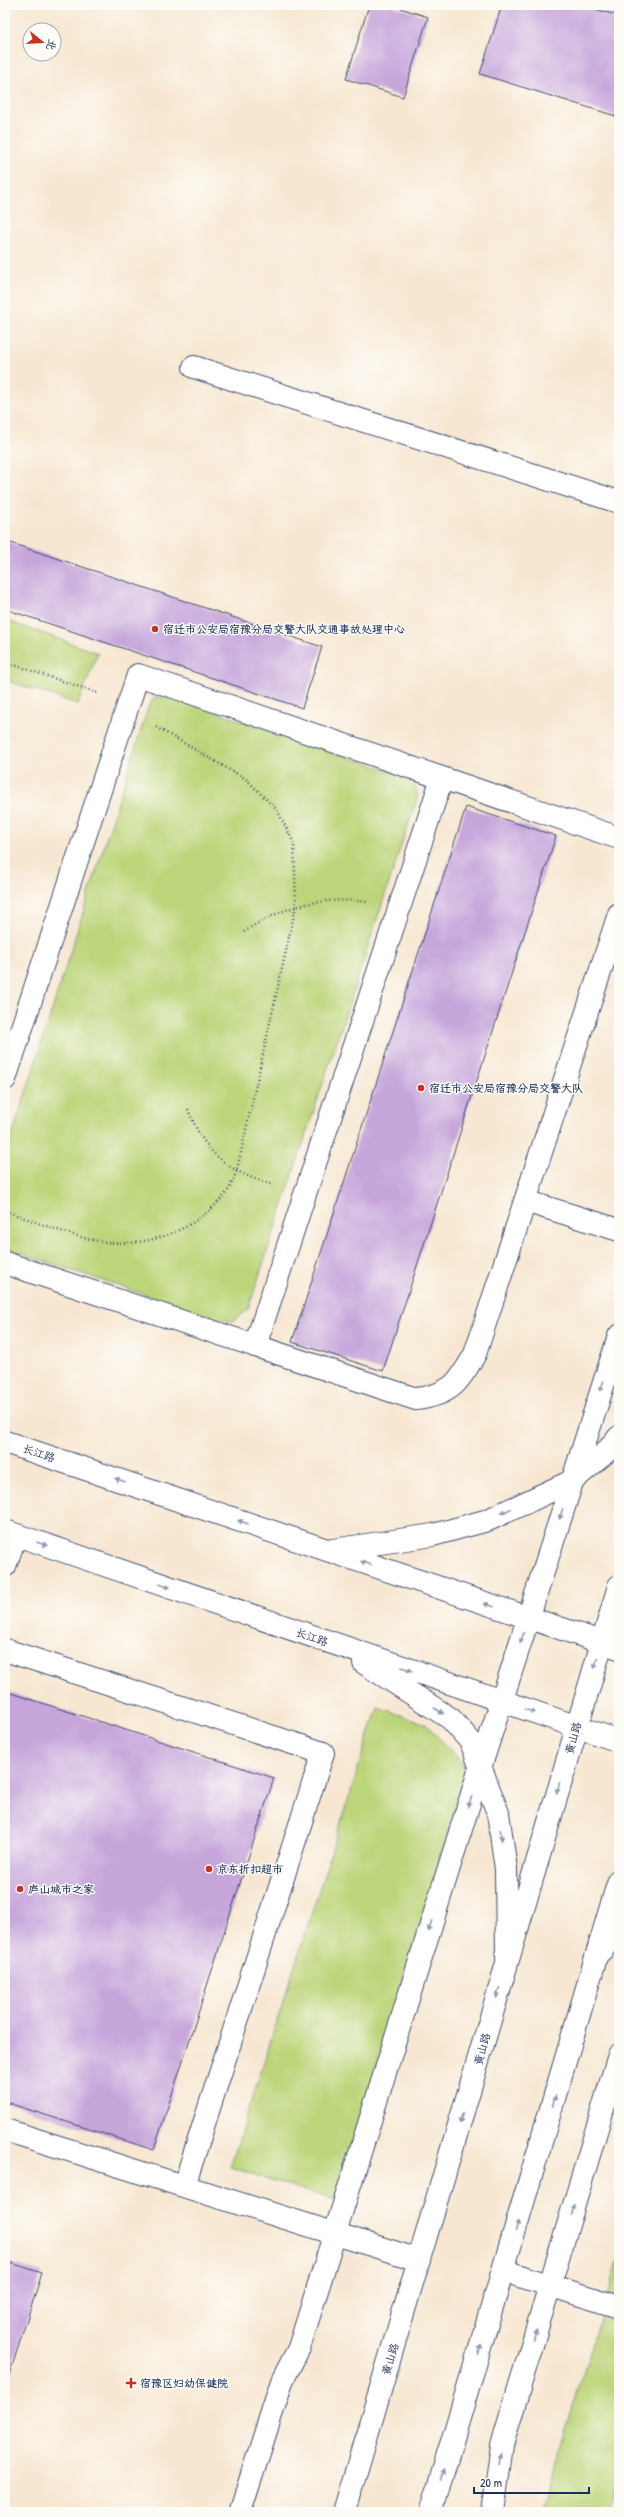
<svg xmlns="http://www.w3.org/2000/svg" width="624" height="2517" viewBox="0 0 624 2517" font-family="'Patrick Hand','LXGW WenKai TC',sans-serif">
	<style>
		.green { fill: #bdd57a; stroke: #6c826c }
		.building { fill: #c6a5db }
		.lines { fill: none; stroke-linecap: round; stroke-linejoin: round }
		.minor-casing { stroke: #3c4b6f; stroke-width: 24 }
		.major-casing { stroke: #3c4b6f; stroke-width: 24 }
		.path { stroke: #3c4b6f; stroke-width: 2.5; stroke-dasharray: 1 3; stroke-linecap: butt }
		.minor { stroke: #fff; stroke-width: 22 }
		.major { stroke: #fff; stroke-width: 22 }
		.oneway { fill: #8d97ae }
		.poi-dot { fill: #c8321e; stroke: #fdfcf7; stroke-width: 1.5 }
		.labels { text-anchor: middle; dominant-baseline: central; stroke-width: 3; stroke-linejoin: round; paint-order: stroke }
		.poi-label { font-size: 11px; font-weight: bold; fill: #1b2f5e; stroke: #fdfcf7; text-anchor: start }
		.street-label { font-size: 11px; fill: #1b2f5e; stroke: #fdfcf7 }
	</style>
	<rect width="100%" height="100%" fill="#fdfcf7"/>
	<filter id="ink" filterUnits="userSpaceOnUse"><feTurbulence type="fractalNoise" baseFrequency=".025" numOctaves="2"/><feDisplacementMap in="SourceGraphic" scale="8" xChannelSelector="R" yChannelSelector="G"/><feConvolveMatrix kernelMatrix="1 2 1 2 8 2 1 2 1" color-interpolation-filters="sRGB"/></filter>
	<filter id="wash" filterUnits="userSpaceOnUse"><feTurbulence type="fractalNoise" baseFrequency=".012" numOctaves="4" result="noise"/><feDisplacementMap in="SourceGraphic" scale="16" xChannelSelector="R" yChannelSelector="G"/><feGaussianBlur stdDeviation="0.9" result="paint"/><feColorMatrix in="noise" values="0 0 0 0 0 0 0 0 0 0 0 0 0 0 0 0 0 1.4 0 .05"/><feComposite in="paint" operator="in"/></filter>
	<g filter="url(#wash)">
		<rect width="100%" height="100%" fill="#f7e7d2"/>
		<path class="green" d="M5 620 98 653 78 704 5 680Z
			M160 697 174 698 405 776C414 782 417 787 417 798L248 1310 233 1321 219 1319 5 1248V1158L148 708 153 699Z
			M378 1707 426 1724 468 1769 335 2200 230 2167Z
			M619 2259V2478L609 2512H540Z"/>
		<g id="blocks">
			<path class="building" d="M369 5H391L428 17 403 97 346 79Z
				M502 5H582L619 16V117L480 74Z
				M5 541 322 647 302 708 5 609Z
				M466 807 556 836 383 1371 292 1342Z
				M5 1691 274 1778 154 2150 5 2102Z
				M5 2261 42 2273 5 2388Z"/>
		</g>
	</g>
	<g filter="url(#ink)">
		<use href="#blocks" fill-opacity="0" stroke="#3c4b6f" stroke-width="1"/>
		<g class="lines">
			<defs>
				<path id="minor" d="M194 367 619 502
					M5 1079 138 675 619 838
					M525 1201 619 1230
					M5 1263 416 1399C450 1395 459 1383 475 1354L619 914
					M255 1346 442 778
					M5 1442 619 1648
					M5 1531 619 1741
					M333 1550 433 1535 488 1520 572 1481 605 1453 619 1437
					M5 1566 16 1535
					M5 1650 323 1753 184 2186
					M364 1663 451 1719 471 1742 498 1813 506 1869 507 1957
					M602 1950 619 1921
					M5 2130 419 2260
					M504 2271 619 2307
					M240 2512 282 2381 299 2348 481 1765 619 1336
					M493 2512 502 2445 619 2055"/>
				<path id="major" d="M344 2512 619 1586
					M431 2512 619 1880"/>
			</defs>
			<use href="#minor" class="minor-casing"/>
			<use href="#major" class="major-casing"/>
			<path class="path" d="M5 662 98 693
				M244 932C282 906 321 896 367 902
				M188 1109C205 1154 228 1172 274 1185
				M5 1211C38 1222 82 1242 117 1243 159 1244 200 1226 226 1193 231 1187 234 1177 237 1170L296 906 294 843 277 810 246 779 154 726"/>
			<use href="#minor" class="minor"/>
			<use href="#major" class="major"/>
		</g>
		<defs><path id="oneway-solid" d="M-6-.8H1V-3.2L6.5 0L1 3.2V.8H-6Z"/></defs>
		<g class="oneway">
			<use href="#oneway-solid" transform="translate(602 1386) rotate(108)"/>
			<use href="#oneway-solid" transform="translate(120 1480) rotate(-161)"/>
			<use href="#oneway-solid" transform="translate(506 1511) rotate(155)"/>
			<use href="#oneway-solid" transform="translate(561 1514) rotate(107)"/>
			<use href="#oneway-solid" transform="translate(243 1522) rotate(-161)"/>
			<use href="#oneway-solid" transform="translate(42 1544) rotate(19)"/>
			<use href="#oneway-solid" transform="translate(366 1563) rotate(-161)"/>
			<use href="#oneway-solid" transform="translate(165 1586) rotate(19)"/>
			<use href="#oneway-solid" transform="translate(489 1605) rotate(-161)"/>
			<use href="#oneway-solid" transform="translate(522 1638) rotate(108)"/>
			<use href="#oneway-solid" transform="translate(596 1663) rotate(107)"/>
			<use href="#oneway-solid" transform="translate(407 1669) rotate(19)"/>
			<use href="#oneway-solid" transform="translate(439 1711) rotate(33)"/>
			<use href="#oneway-solid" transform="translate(530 1711) rotate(19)"/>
			<use href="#oneway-solid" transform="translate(558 1788) rotate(106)"/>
			<use href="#oneway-solid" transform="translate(470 1802) rotate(108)"/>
			<use href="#oneway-solid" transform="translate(501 1835) rotate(82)"/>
			<use href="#oneway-solid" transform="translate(430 1926) rotate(108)"/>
			<use href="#oneway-solid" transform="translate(498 1993) rotate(106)"/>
			<use href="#oneway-solid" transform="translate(554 2101) rotate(-74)"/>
			<use href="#oneway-solid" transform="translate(461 2118) rotate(106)"/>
			<use href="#oneway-solid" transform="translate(573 2210) rotate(-73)"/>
			<use href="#oneway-solid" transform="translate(517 2226) rotate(-74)"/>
			<use href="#oneway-solid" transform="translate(535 2335) rotate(-73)"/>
			<use href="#oneway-solid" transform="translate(480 2350) rotate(-73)"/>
			<use href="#oneway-solid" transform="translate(500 2459) rotate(-81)"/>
			<use href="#oneway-solid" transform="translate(442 2475) rotate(-73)"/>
		</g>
	</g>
	<g class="poi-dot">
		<circle cx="155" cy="629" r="4"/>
		<circle cx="421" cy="1088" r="4"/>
		<circle cx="209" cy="1869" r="4"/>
		<circle cx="20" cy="1889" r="4"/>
		<path d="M129 2377h4v4h4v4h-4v4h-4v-4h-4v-4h4z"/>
	</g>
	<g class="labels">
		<g class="poi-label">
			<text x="163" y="629">宿迁市公安局宿豫分局交警大队交通事故处理中心</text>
			<text x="429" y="1088">宿迁市公安局宿豫分局交警大队</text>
			<text x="217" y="1869">京东折扣超市</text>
			<text x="28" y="1889">庐山城市之家</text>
			<text x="140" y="2383">宿豫区妇幼保健院</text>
		</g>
		<g class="street-label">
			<text transform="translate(39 1453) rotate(19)">长江路</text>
			<text transform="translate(312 1637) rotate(19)">长江路</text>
			<text transform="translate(573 1738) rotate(-74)">黄山路</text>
			<text transform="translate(482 2049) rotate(-74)">黄山路</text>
			<text transform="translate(390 2359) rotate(-73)">黄山路</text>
		</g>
	</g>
	<rect width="624" height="2517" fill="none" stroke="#fdfcf7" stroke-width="20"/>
	<g transform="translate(42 42) rotate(108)"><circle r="19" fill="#fdfcf7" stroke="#a3aaba"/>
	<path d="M0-3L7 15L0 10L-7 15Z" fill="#c8321e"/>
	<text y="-6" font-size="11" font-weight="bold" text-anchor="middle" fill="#1b2f5e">北</text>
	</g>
	<path d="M474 2487v6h115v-6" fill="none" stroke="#1b2f5e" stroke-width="2"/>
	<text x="480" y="2487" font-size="12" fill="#1b2f5e" stroke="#fdfcf7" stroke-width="3" paint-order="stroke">20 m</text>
</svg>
